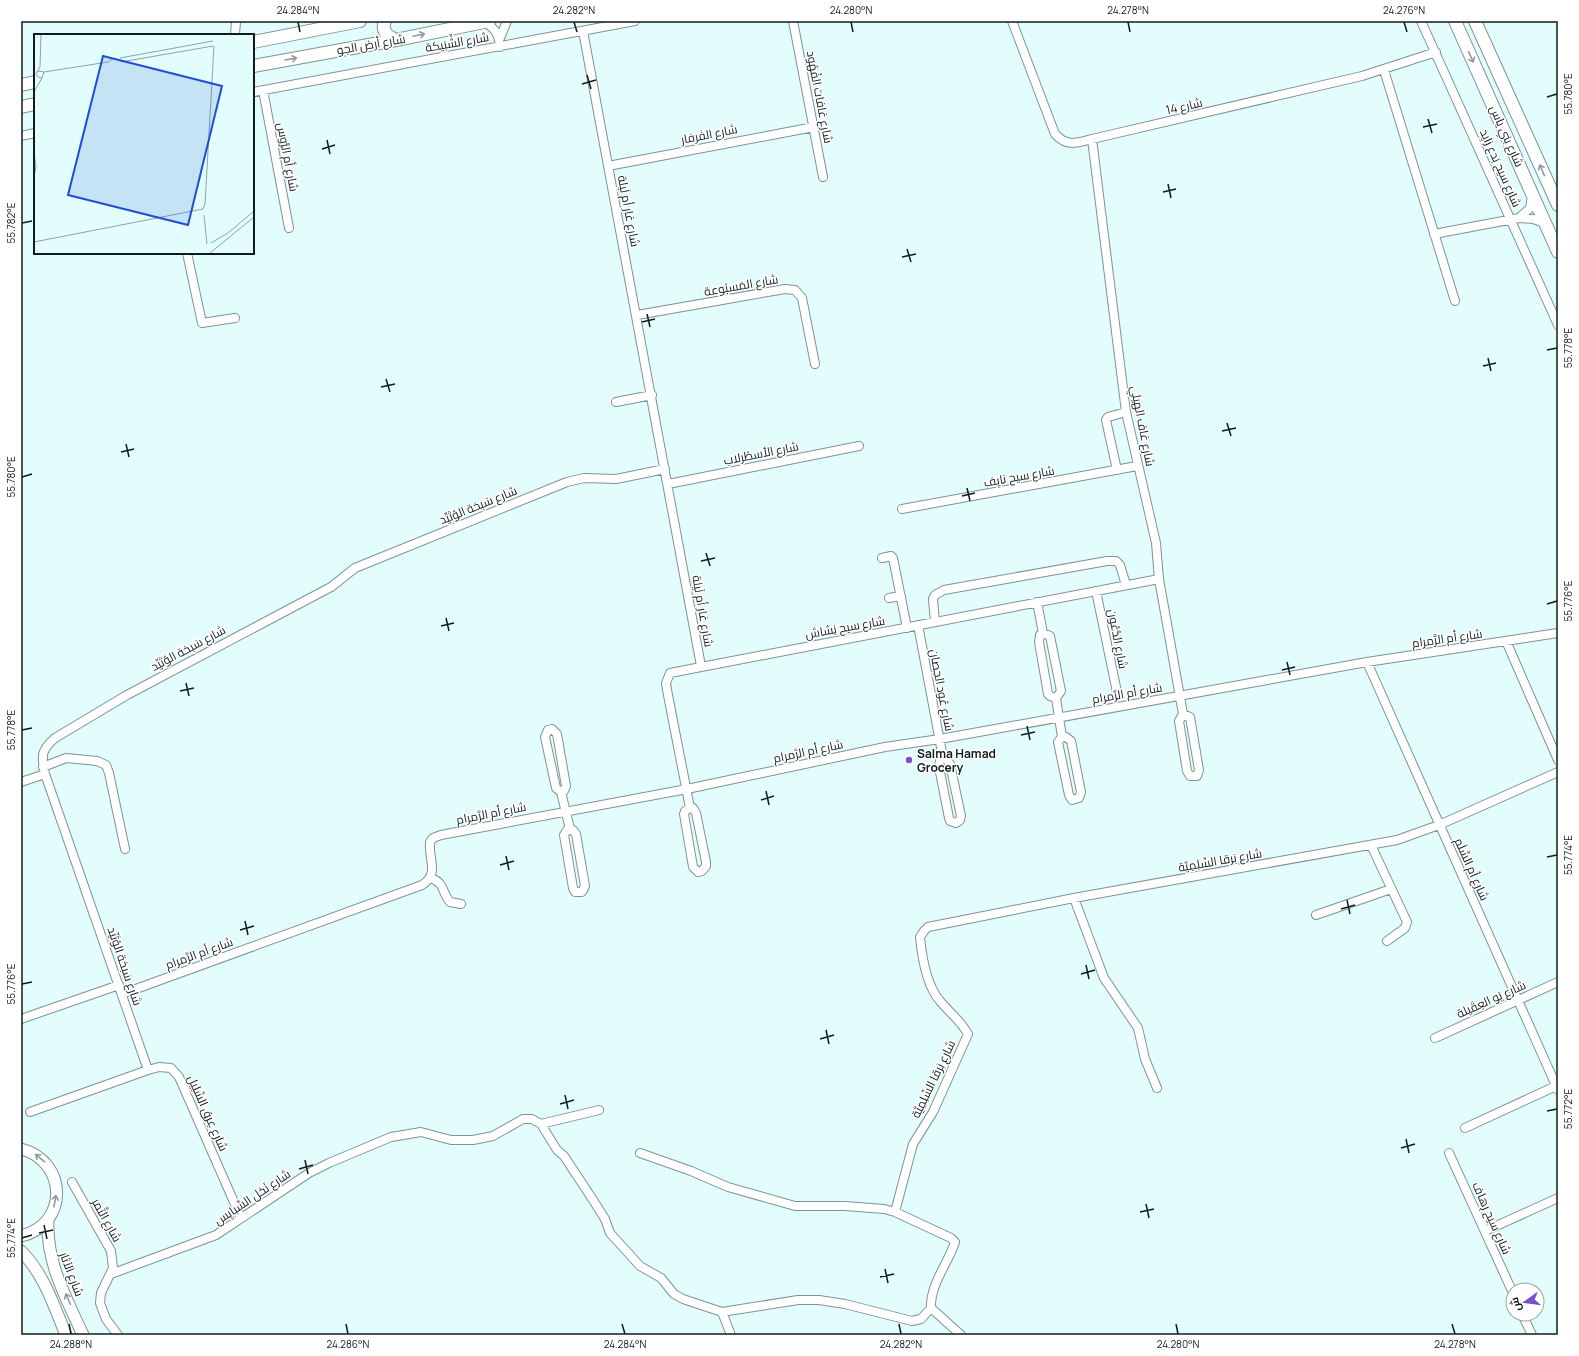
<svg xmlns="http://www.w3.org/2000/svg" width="1579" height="1356" viewBox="0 0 1579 1356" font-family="Manrope,Cairo,sans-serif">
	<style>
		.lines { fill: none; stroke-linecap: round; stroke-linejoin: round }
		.minor-casing { stroke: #7c9493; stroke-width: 10 }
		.tertiary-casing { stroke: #7c9493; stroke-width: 13 }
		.secondary-casing { stroke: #7c9493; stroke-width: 14 }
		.minor { stroke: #fff; stroke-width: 8 }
		.tertiary { stroke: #fff; stroke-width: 11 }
		.secondary { stroke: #fff; stroke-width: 12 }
		.oneway { stroke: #949898 }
		.ticks { fill: none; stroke: #121b1b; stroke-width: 1.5 }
		.poi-dot { fill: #7851ca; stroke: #fff; stroke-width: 1.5 }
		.labels { text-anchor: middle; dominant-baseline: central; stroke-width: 3; stroke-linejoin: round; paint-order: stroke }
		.street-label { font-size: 12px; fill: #121b1b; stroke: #fff }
		.poi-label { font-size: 12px; font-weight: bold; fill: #121b1b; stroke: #fff; text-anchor: start }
		.inset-road { fill: none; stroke: #8fa3a1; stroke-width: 1 }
		.view { fill: #1d4ed8; fill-opacity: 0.15; stroke: #1d4ed8; stroke-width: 2 }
		.inset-edge { fill: none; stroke: #121b1b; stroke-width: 2 }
		.neatline { fill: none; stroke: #121b1b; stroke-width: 1.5 }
		.ticks-label { font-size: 10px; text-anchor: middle; fill: #121b1b }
	</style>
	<rect width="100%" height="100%" fill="#e2fdfb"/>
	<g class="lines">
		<defs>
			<path id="minor" d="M793 21 823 177
				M1012 21 1055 134C1067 147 1076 143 1092 139L1362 76 1436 52
				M1421 21 1558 325
				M484 22C495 28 499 34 500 47
				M583 31 701 666
				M235 35 236 21
				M500 38 507 21
				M1384 70 1455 301
				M263 90 289 228
				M253 92 635 21
				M21 136 35 133
				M1092 139 1126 412 1156 543 1159 579 1183 714
				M608 166 814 127
				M1519 218 1530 208 1532 196
				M1434 234 1519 218 1533 219 1545 223
				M187 253 202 323 235 318
				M637 315 785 289 795 290 802 298 815 364
				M616 402 652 395
				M1117 470 1106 420 1108 417 1126 412
				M668 484 859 446
				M902 509 1137 466
				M882 558 891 556 893 558 907 628
				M1096 591 1117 692
				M889 598 901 596
				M1037 602 1043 633
				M935 622 933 599 935 595 944 590 1107 561H1116L1120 565 1126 585
				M918 625 943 758
				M1043 633 1050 636 1061 691 1056 698 1050 696 1048 694 1039 642 1040 635Z
				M1506 641 1558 760
				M1367 662 1558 1090
				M1056 698 1062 737
				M1183 714 1190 717 1199 770 1197 776H1190L1187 771 1179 721Z
				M552 729 557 734 566 786 564 791 561 792 556 788 545 737 548 730Z
				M1062 737H1066L1071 741 1081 792 1079 798 1072 800 1069 795 1058 742Z
				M943 758 946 759 950 764 961 816 960 820 956 823 950 821 949 818 939 767 940 760Z
				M43 767 66 758 97 761 106 765 109 773 125 849
				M21 782 45 774
				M561 792 570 829
				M690 808 667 690 666 683 670 673 1159 579
				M690 808H693L696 813 706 862V866L702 871 698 872 693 867 684 814 685 811Z
				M567 830H573L576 834 585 886 582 892H575L573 888 564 835Z
				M1371 845 1407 922 1405 928 1387 941
				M431 878C446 884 441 892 450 902L461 904
				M1074 898 1104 978 1138 1028 1145 1059 1157 1088
				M1316 915 1391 889
				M122 994 422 885C440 874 428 859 430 842L433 838 441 835 687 789 885 747 940 739 1367 662 1558 633
				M21 1019 119 985
				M1435 1038 1558 982
				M148 1070 45 774C41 756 41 750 55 738L127 695 331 587 355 568 567 482 584 478 616 479 665 469
				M30 1112 148 1070 159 1067 171 1068 179 1077 241 1218
				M541 1124 557 1150 564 1156 593 1200 605 1219 610 1233 640 1266 661 1278 674 1294 683 1299 722 1312 731 1335
				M1465 1128 1556 1086
				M640 1153 691 1171 728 1187 795 1206H845L884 1209 895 1212 951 1238 955 1242C948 1264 930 1284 931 1308L921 1319 912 1321 845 1304 819 1300H798L722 1312
				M1449 1153 1513 1293
				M72 1182 111 1251 113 1268 101 1293 100 1303 106 1319 118 1335
				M895 1212 913 1144 933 1112 968 1034C961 1021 949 1012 940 1001 926 985 922 958 920 937L924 931 928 927 1074 898 1397 840 1439 825 1558 772
				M1485 1231 1558 1198
				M111 1274 216 1235 309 1173 329 1163 391 1137 421 1132 451 1140H473L493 1136 523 1119H532L541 1124 599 1110
				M931 1308 961 1335
				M1522 1314 1532 1335"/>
			<path id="tertiary" d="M21 1149C68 1161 69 1225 21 1236
				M48 1220C46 1263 66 1297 83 1335
				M21 1251C44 1274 54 1306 66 1335"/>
			<path id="secondary" d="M385 21C381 31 387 36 396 40
				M1455 21 1558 252
				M1475 21 1558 205
				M253 42 360 21
				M253 66 396 40 489 21
				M21 85 35 82
				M21 107 35 104"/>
		</defs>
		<use href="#minor" class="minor-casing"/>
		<use href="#tertiary" class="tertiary-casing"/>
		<use href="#secondary" class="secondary-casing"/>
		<use href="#minor" class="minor"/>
		<use href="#tertiary" class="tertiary"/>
		<use href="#secondary" class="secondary"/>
	</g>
	<defs><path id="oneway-shaft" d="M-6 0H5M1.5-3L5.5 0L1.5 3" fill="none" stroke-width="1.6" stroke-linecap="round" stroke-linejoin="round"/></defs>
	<g class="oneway">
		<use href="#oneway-shaft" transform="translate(419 35) rotate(-12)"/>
		<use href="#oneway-shaft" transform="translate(1471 57) rotate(66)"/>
		<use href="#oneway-shaft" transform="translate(291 59) rotate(-10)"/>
		<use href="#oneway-shaft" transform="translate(1542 170) rotate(-114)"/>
		<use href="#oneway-shaft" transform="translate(40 1158) rotate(-141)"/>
		<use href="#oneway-shaft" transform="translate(55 1201) rotate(-80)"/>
		<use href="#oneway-shaft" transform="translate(68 1299) rotate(-114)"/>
	</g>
	<path class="ticks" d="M298 22 300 32M574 22 577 32M851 22 853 32M1128 22 1130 32M1404 22 1407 32M587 75 591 89M582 84 596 80M1547 97 1557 94M1428 119 1432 133M1423 127 1437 124M327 140 330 154M322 149 335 145M1168 184 1171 198M1163 192 1176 189M22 223 32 221M907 249 911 262M902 257 916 254M647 314 650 327M642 322 655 319M1547 350 1557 348M1488 358 1491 371M1483 366 1496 363M386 379 390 392M381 387 395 384M1227 423 1231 436M1222 431 1236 428M126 444 129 457M121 452 134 449M22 477 32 474M967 488 970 501M962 496 975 493M706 553 710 566M701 561 715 558M1547 604 1557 601M446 618 449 631M441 626 454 623M1287 662 1290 675M1282 670 1295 667M186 683 189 696M180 691 194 688M1027 726 1030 740M22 730 32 728M1021 735 1035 732M766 791 769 805M761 800 774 796M506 856 509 870M1547 857 1557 855M500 865 514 861M1347 900 1350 914M1341 909 1355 905M245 921 248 935M240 930 254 926M1086 965 1089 979M1081 974 1095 970M22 984 32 982M826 1030 829 1044M820 1039 834 1035M565 1095 568 1109M560 1104 574 1100M1547 1111 1557 1109M1406 1139 1409 1153M1401 1148 1415 1144M305 1160 308 1174M299 1169 313 1165M1146 1204 1149 1218M1140 1212 1154 1209M44 1225 47 1239M39 1233 53 1230M22 1238 32 1235M885 1269 888 1283M880 1277 894 1274M69 1324 71 1334M346 1324 348 1334M622 1324 625 1334M899 1324 901 1334M1176 1324 1178 1334M1452 1324 1455 1334"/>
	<circle class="poi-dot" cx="909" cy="760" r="4"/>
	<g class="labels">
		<g class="street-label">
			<text transform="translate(457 42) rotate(-10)">شارع الشِّبَيكة</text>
			<text transform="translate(371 44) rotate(-10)">شارع أرض الجو</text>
			<text transform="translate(820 97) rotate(79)">شارع غافات الفُهُود</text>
			<text transform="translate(1184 106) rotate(-13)">شارع 14</text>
			<text transform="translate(709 134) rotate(-11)">شارع الفَرفار</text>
			<text transform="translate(1507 136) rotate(66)">شارع بني ياس</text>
			<text transform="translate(288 157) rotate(79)">شارع أم الرُّوس</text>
			<text transform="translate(1501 168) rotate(66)">شارع سيح بَدع زايِد</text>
			<text transform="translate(629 211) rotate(79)">شارع غار أم لَيلة</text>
			<text transform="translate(741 285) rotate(-10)">شارع المَسبُوعة</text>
			<text transform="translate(1143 426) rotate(79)">شارع غاف الهيلي</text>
			<text transform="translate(761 453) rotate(-11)">شارع الأسطُرلاب</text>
			<text transform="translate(1019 476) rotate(-10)">شارع سيح نايِف</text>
			<text transform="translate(478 505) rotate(-22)">شارع سَبخة الوُتَيِّد</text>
			<text transform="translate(703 611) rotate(80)">شارع غار أم لَيلة</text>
			<text transform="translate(845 627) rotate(-10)">شارع سيح نِشاش</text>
			<text transform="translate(1447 638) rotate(-8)">شارع أم الرَّمرام</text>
			<text transform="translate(1118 639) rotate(79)">شارع الدُّعُون</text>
			<text transform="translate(188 648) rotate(-28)">شارع سَبخة الوُتَيِّد</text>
			<text transform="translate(942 690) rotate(79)">شارع عُود الحِصان</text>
			<text transform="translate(1127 693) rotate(-10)">شارع أم الرَّمرام</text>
			<text transform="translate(808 751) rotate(-12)">شارع أم الرَّمرام</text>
			<text transform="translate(491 813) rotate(-11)">شارع أم الرَّمرام</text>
			<text transform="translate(1220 860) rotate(-10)">شارع بَرقا السِّلِمِيَّة</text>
			<text transform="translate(1472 869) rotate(66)">شارع أم السَّلَم</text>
			<text transform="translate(199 953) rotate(-20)">شارع أم الرَّمرام</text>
			<text transform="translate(125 966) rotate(71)">شارع سَبخة الوُتَيِّد</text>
			<text transform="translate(1491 999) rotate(-24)">شارع يَو العِقَيلة</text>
			<text transform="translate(933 1079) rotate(-64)">شارع بَرقا السِّلِمِيَّة</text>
			<text transform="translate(208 1113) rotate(66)">شارع عِرق السِّلِيل</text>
			<text transform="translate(252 1197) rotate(-34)">شارع نَخل السِّبايِس</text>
			<text transform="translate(1492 1218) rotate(66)">شارع سيح رِهاف</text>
			<text transform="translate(107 1220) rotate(61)">شارع التَّمر</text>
			<text transform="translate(72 1274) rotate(69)">شارع الآثار</text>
		</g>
		<g class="poi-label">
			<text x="917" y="753">Salma Hamad<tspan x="917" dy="14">Grocery</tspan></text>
		</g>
	</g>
	<g transform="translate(34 34)">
		<rect width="220" height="220" fill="#e2fdfb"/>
		<path class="inset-road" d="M86 24 179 7M87 28 179 12M4 37 10 38 8 44 4 43 2 40 6 33 7 1M10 38 74 28 80 24M0 58 8 44M0 120 2 132 0 143M169 175 171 170 180 12M170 181 173 210M0 208 169 175M177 209 194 199 220 177M176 219 220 183"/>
		<path class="view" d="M69 22 188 52 154 191 34 161Z"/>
		<rect width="220" height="220" class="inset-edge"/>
	</g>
	<rect width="1579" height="1356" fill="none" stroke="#ffffff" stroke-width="44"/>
	<g transform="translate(1525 1302) rotate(256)"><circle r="19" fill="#ffffff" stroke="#a0a4a4"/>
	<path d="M0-3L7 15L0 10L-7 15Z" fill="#7851ca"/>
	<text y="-6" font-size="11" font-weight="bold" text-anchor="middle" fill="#121b1b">ش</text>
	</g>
	<rect x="22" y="22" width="1535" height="1312" class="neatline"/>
	<g class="ticks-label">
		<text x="298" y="14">24.284°N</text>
		<text x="574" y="14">24.282°N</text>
		<text x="851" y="14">24.280°N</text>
		<text x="1128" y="14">24.278°N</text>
		<text x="1404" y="14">24.276°N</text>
		<text transform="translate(1568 94) rotate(-90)" y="4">55.780°E</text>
		<text transform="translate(11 223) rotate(-90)" y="4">55.782°E</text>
		<text transform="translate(1568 348) rotate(-90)" y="4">55.778°E</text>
		<text transform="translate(11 477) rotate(-90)" y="4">55.780°E</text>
		<text transform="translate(1568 601) rotate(-90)" y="4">55.776°E</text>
		<text transform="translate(11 730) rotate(-90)" y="4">55.778°E</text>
		<text transform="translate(1568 855) rotate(-90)" y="4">55.774°E</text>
		<text transform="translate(11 984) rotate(-90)" y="4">55.776°E</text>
		<text transform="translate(1568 1109) rotate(-90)" y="4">55.772°E</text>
		<text transform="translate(11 1238) rotate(-90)" y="4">55.774°E</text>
		<text x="71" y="1348">24.288°N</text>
		<text x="348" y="1348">24.286°N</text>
		<text x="625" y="1348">24.284°N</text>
		<text x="901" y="1348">24.282°N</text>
		<text x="1178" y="1348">24.280°N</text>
		<text x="1455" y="1348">24.278°N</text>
	</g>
</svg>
